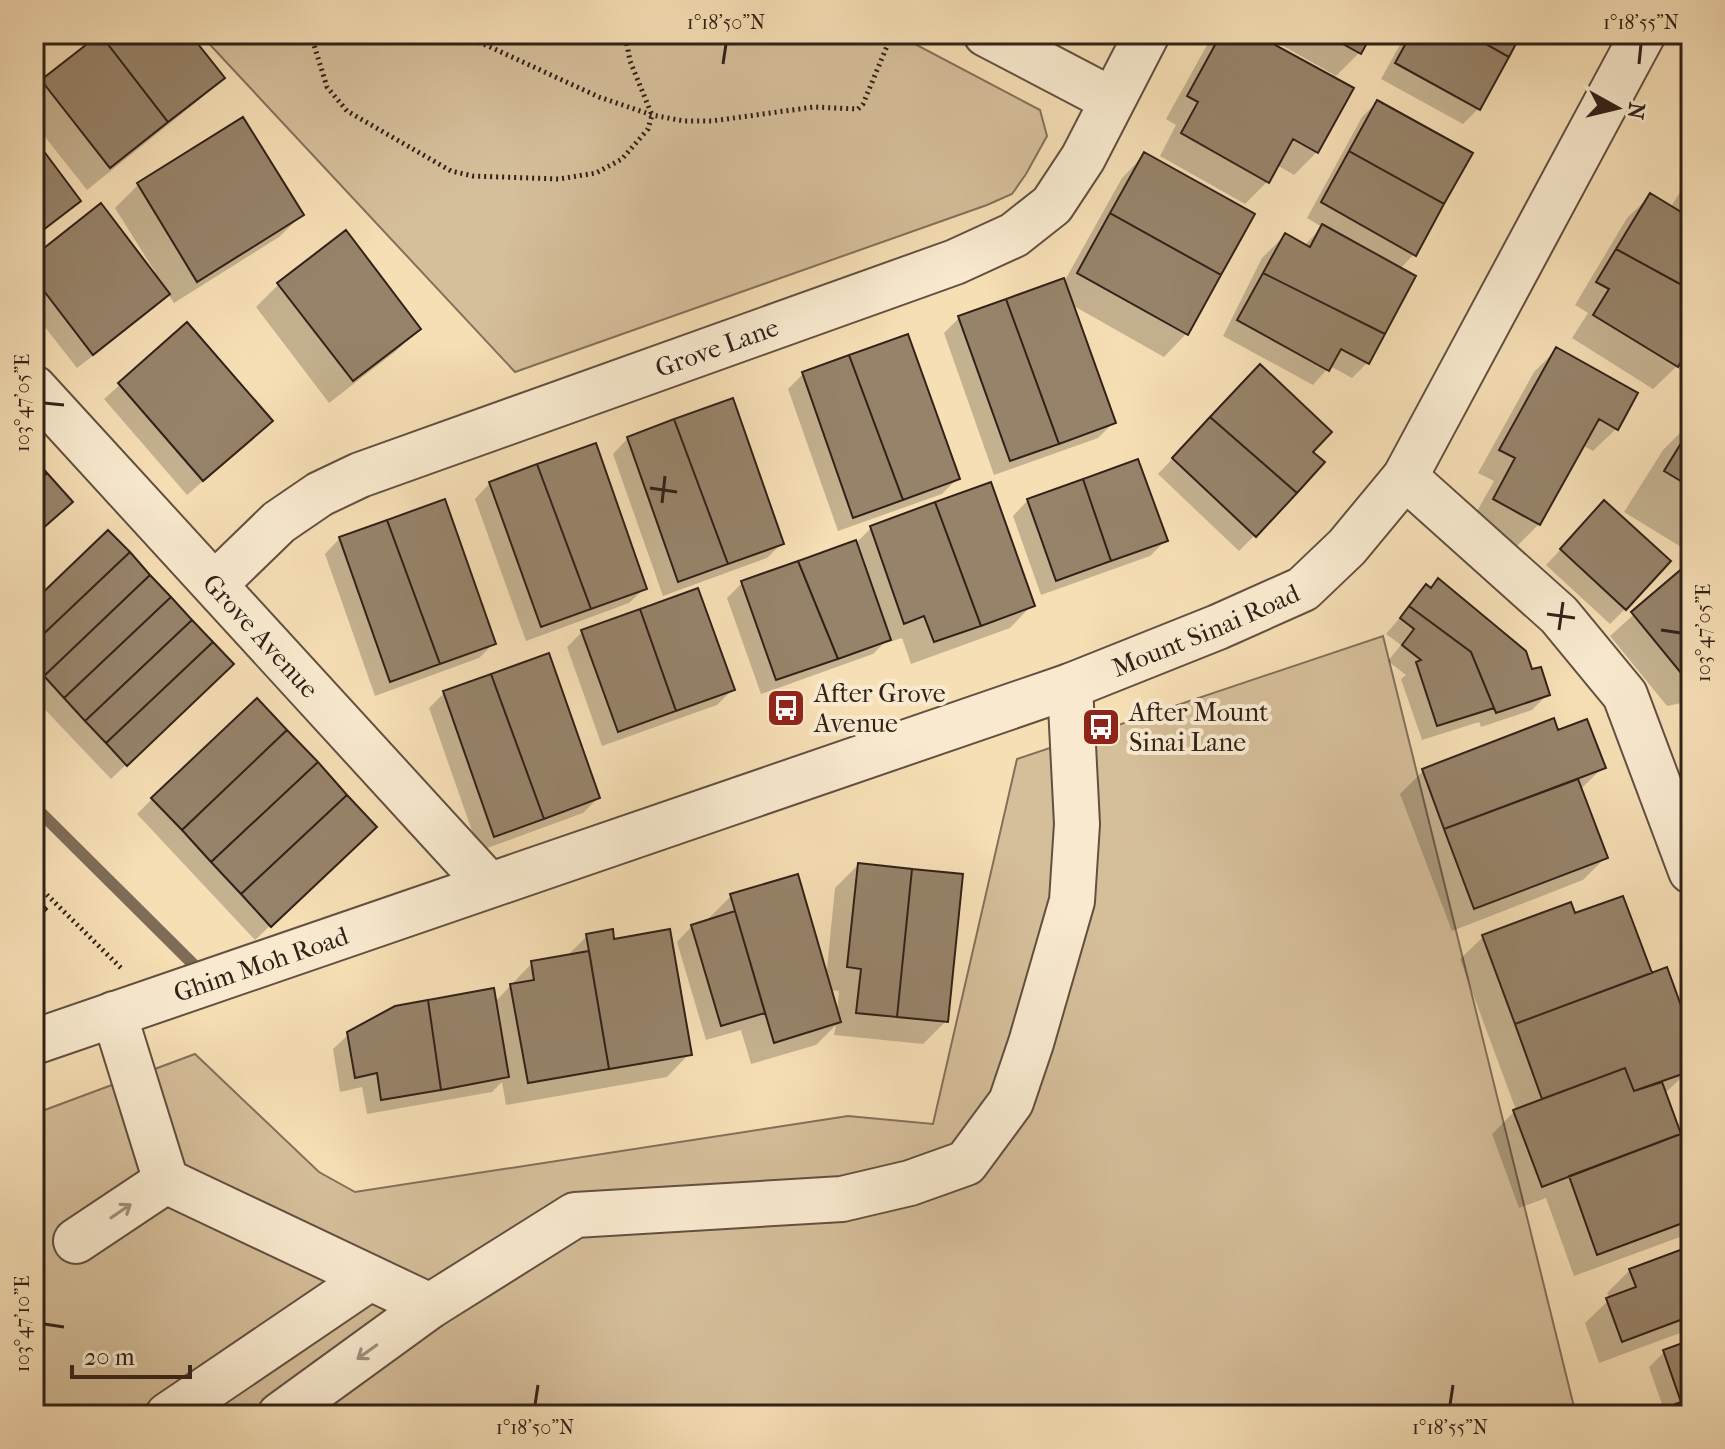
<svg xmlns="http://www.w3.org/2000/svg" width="1725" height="1449" viewBox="0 0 1725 1449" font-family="'IM FELL French Canon',serif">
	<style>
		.green { fill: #d5be9a; stroke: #83705a; stroke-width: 2 }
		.shadow { fill: #0003; fill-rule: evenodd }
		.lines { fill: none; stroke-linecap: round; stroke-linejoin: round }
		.stream { stroke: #7f6c57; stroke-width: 12 }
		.building { fill: #97836a; stroke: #312119; stroke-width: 2 }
		.minor-casing { stroke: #625040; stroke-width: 48 }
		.path { stroke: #312119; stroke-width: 5; stroke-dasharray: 2 4; stroke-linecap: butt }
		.minor { stroke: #f9eacf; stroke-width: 44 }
		.oneway { stroke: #9f907d }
		.ticks { fill: none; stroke: #312119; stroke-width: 3 }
		.labels { text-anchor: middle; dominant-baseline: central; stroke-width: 8; stroke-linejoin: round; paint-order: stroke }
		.street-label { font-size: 26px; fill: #312119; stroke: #f9eacf }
		.poi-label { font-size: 26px; fill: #312119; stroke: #f9eacf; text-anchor: start }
		.neatline { fill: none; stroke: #312119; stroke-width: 3 }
		.ticks-label { font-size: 20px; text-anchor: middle; fill: #312119 }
	</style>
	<rect width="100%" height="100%" fill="#f6deb5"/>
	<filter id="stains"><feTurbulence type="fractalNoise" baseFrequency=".0025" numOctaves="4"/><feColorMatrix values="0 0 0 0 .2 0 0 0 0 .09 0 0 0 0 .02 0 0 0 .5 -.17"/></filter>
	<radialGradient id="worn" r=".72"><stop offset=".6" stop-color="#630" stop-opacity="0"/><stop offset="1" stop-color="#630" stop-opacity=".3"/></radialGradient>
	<path class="green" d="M200 34H896L1040 110 1047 136 1026 174 1012 194 987 205 515 372Z
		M1383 636 1576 1415H34V1114L195 1054 319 1172 355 1192 848 1116 933 1124 1017 759Z"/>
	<path class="shadow" d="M103 34H188L222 77 199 100 87 190 34 123V90Z
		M1218 34H1251L1317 152 1294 175 1277 165 1268 181 1245 204 1160 156 1176 125 1166 119 1207 45Z
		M1262 34H1369L1359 53 1336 76Z
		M1406 34H1519L1478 109 1463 124 1381 79Z
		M1377 102 1414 254 1400 269 1367 363 1352 378 1330 366 1313 385 1223 336 1262 258 1285 235 1304 246 1322 227 1307 218 1362 117Z
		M243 120 302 215 279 237 174 303 168 294 153 309 77 368 34 313V258L152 274 155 272 115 208 138 185Z
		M34 142 79 201 34 239Z
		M1144 155 1186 334 1164 357 1072 305 1113 423 1098 438 994 475 944 333 959 318 1065 280 1122 178Z
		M1691 175V358L1679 369 1676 367 1653 389 1572 338 1588 313 1575 305 1627 218 1650 196 1670 208Z
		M279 284 419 329 396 351 329 403 256 307Z
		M187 325 255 436 187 495 104 399Z
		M1556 350 1616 429 1593 451 1582 445 1539 524 1516 547 1471 522 1494 481 1478 473 1534 372Z
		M803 374 957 479 942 494 838 531 788 389Z
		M1691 422V553L1624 512 1663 450Z
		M628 438 782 543 767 558 663 596 613 454Z
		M1189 441 1311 452 1254 536 1239 551 1158 474Z
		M490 483 645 588 629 603 526 641 475 499Z
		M1028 500 1165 541 1150 556 1041 595 1013 516Z
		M1590 518 1625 609 1610 624 1546 565Z
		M871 528 1032 605 1010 628 911 664 902 638 883 644 873 654 761 694 727 598 742 583 856 543Z
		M340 538 494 643 479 658 375 696 325 554Z
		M1691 563V701L1667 706 1610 636Z
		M1426 587 1531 672 1548 694 1532 710 1481 727 1479 722 1422 740 1401 679 1406 675 1388 661 1401 645 1386 634Z
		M34 603 216 679 111 779 34 698Z
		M582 632 733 689 717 705 602 746 567 647Z
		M444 693 598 798 583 813 479 851 429 708Z
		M1557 733 1603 767 1580 790 1606 857 1583 880 1452 931 1400 794 1423 771Z
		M152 799 359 842 255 940 137 814Z
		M858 865 946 1021 923 1044 834 1035 836 1025 816 1045 751 1064 741 1030 706 1040 677 942 692 926 709 921 708 919 731 896 826 978 835 888ZM830 990 839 991 837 1014Z
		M1574 916 1651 976 1691 1038V1046L1684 1052 1691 1069 1665 1093 1680 1137 1691 1133V1233L1574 1276 1546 1198 1519 1208 1492 1134 1516 1110 1460 959 1483 937Z
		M587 936 613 941 689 1054 667 1077 506 1105 502 1082 492 1092 367 1114 362 1087 340 1092 333 1049 349 1034 494 1003 532 963 566 957Z
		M1691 1248V1329L1599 1363 1585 1323 1610 1299 1607 1293 1630 1270Z
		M1691 1342V1415H1652L1664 1410 1649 1367 1664 1352Z"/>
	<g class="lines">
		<path class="stream" d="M34 806 203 974"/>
	</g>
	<path class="building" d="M100 34H190L225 78 168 122Z
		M100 34 168 122 110 168 41 80Z
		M1221 34H1255L1354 88 1318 153 1293 139 1269 183 1181 133 1198 102 1187 96Z
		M1325 34H1372L1361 54Z
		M1411 34H1468L1509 57 1480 110 1395 63Z
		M1468 34H1521L1509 57Z
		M1377 100 1473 153 1444 204 1349 151Z
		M243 117 304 215 197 282 137 183Z
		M34 138 81 201 34 237Z
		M1349 151 1444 204 1416 256 1321 202Z
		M1144 152 1255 214 1221 275 1110 213Z
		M1650 193 1691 218V290L1616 249Z
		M101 203 170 294 93 355 34 278V256Z
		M1110 213 1221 275 1188 335 1077 273Z
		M1322 224 1416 276 1385 334 1263 273 1285 233 1310 247Z
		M346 230 421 329 353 381 277 283Z
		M1616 249 1691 290V346L1678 367 1593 315 1609 289 1596 282Z
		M1263 273 1385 334 1369 364 1341 349 1329 371 1237 320Z
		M1064 278 1116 423 1059 444 1006 299Z
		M1006 299 1059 444 1010 461 958 316Z
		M187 322 273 421 203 481 118 383Z
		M908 334 960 479 903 500 849 355Z
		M1556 347 1638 393 1618 430 1599 419 1540 525 1493 499 1515 458 1499 450Z
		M849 355 903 500 853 518 802 372Z
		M1260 364 1332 432 1313 452 1325 462 1297 493 1210 417Z
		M733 398 784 544 728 564 674 419Z
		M1210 417 1297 493 1256 537 1172 458Z
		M674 419 728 564 678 582 627 437Z
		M1691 427V487L1664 471Z
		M596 443 647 589 591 609 537 464Z
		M34 458 47 473 34 485Z
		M1138 459 1168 541 1111 561 1083 479Z
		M537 464 591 609 541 627 489 482Z
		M47 473 73 502 34 536V485Z
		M1083 479 1111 561 1056 581 1027 499Z
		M991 482 1035 606 981 626 935 502Z
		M445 499 496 644 440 664 387 520Z
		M1604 500 1671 561 1626 610 1560 549Z
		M935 502 981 626 934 642 924 616 904 624 870 526Z
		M387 520 440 664 390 682 339 537Z
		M108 530 130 552 34 643V601Z
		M856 540 891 640 838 659 798 561Z
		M130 552 150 575 44 676 34 666V643Z
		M798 561 838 659 776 680 741 581Z
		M1691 561V684H1690L1631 612Z
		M150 575 171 597 64 698 44 676Z
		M1438 578 1526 651 1532 669 1541 667 1550 695 1496 713 1471 652 1409 606 1426 584 1431 588Z
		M698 588 735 690 676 711 640 609Z
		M171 597 192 620 85 721 64 698Z
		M1409 606 1471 652 1494 708 1437 726 1416 662 1421 660 1402 645 1414 629 1400 618Z
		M640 609 676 711 618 732 581 630Z
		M192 620 213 642 106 743 85 721Z
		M213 642 234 664 127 766 106 743Z
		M549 653 600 798 544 819 491 674Z
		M491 674 544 819 494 837 443 691Z
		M257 698 287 730 182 830 151 798Z
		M1554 718 1558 730 1587 719 1606 768 1444 829 1422 769Z
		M287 730 318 762 211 862 182 830Z
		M318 762 347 795 241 894 211 862Z
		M1578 779 1608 858 1474 909 1444 829Z
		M347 795 377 827 271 927 241 894Z
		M858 863 912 869 897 1017 856 1013 861 969 847 967Z
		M912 869 963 874 948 1022 897 1017Z
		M798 874 841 1022 774 1043 730 894Z
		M34 895 47 909 34 922Z
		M1623 896 1652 973 1515 1024 1482 935 1571 902 1575 913Z
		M735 911 765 1013 721 1026 691 925Z
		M613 929 614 939 670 929 692 1055 609 1069 586 934Z
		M589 951 609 1069 528 1083 510 984 534 980 531 961Z
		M1667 967 1691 1033V1046L1685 1048 1691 1071 1634 1091 1625 1068 1542 1099 1515 1024Z
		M494 988 509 1077 441 1090 428 1000Z
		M428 1000 441 1090 381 1100 377 1073 355 1078 347 1032 395 1006Z
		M1625 1068 1634 1091 1662 1082 1681 1134 1542 1187 1513 1110Z
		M1691 1130V1220L1597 1255 1569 1176Z
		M1691 1246V1316L1622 1342 1606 1298 1636 1287 1629 1269Z
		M1691 1340V1398L1681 1402 1663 1350Z
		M1691 1398V1415H1646L1681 1402Z"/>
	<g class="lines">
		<defs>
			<g id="minor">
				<path d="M986 34 1112 100"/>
				<path id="s1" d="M34 388 489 885"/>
				<path d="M1405 477 1559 615 1625 695 1691 871"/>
				<path id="s2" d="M215 584 279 522 320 494 360 475 955 262 1014 235 1052 205 1083 158 1147 34"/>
				<path d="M114 1014 166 1181 430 1306"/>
				<path id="s3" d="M34 1042 1070 686 1218 627 1303 589 1347 547 1405 477 1643 34"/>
				<path d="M76 1241 166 1181"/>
				<path d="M168 1415 370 1278"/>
				<path d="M280 1415 430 1306 575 1215 842 1199 910 1183 966 1163 1011 1102 1031 1043 1072 901 1077 824 1070 686"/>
			</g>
		</defs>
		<use href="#minor" class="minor-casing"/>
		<path class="path" d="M314 34V45L327 87 347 111 451 171 473 176 559 179 596 173 622 159 648 129 652 115 630 61 625 34
			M456 34 488 46 599 97 652 115 684 121H712L814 107 858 109 863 104 892 34
			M34 882 122 969"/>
		<use href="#minor" class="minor"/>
	</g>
	<defs><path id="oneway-shaft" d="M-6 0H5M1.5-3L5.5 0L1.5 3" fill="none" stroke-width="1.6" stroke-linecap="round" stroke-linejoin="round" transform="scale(2)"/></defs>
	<g class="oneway">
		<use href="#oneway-shaft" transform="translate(121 1211) rotate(-34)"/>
		<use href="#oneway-shaft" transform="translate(367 1352) rotate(144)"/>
	</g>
	<path class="ticks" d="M723 64 726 44M1639 64 1641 44M44 403 64 405M650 488 677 492M662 503 665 476M1547 614 1575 618M1559 630 1563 602M1661 630 1681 633M44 1324 64 1327M535 1405 538 1385M1450 1405 1453 1385"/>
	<defs>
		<symbol id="bus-square" viewBox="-11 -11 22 22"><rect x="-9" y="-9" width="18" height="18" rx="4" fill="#8f2418" stroke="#f9eacf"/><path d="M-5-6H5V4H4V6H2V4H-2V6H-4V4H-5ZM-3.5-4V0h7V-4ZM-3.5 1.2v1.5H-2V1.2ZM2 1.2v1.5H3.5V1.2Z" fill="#fff"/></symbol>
	</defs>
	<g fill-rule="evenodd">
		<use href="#bus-square" x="764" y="686" width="44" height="44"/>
		<use href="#bus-square" x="1079" y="705" width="44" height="44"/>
	</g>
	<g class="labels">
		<g class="street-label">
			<text stroke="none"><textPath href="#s2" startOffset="562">Grove Lane</textPath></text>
			<text stroke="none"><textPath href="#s3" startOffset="1242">Mount Sinai Road</textPath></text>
			<text stroke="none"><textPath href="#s1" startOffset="336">Grove Avenue</textPath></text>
			<text stroke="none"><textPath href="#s3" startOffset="240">Ghim Moh Road</textPath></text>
		</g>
		<g class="poi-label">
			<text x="814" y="693">After Grove<tspan x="814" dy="30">Avenue</tspan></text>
			<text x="1129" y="712">After Mount<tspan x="1129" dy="30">Sinai Lane</tspan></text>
		</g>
	</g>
	<rect width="1725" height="1449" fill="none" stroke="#f6deb5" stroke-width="88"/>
	<g transform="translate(1617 108) rotate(98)" stroke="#f9eacf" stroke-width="6" paint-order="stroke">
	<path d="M0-6L14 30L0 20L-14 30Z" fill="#312119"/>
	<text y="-12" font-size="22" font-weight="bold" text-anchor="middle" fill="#312119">N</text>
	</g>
	<path d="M72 1365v12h118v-12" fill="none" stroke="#312119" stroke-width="4"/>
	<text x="84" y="1365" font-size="24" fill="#312119" stroke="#f9eacf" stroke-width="6" paint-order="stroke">20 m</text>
	<rect x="44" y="44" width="1637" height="1361" class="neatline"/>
	<g class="ticks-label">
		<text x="726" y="29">1°18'50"N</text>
		<text x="1641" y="29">1°18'55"N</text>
		<text transform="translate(22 403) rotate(-90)" y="7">103°47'05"E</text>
		<text transform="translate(1703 633) rotate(-90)" y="7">103°47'05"E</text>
		<text transform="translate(22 1324) rotate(-90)" y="7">103°47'10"E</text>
		<text x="535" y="1434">1°18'50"N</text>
		<text x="1450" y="1434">1°18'55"N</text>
	</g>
	<rect width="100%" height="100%" filter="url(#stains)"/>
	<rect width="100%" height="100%" fill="url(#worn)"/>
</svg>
